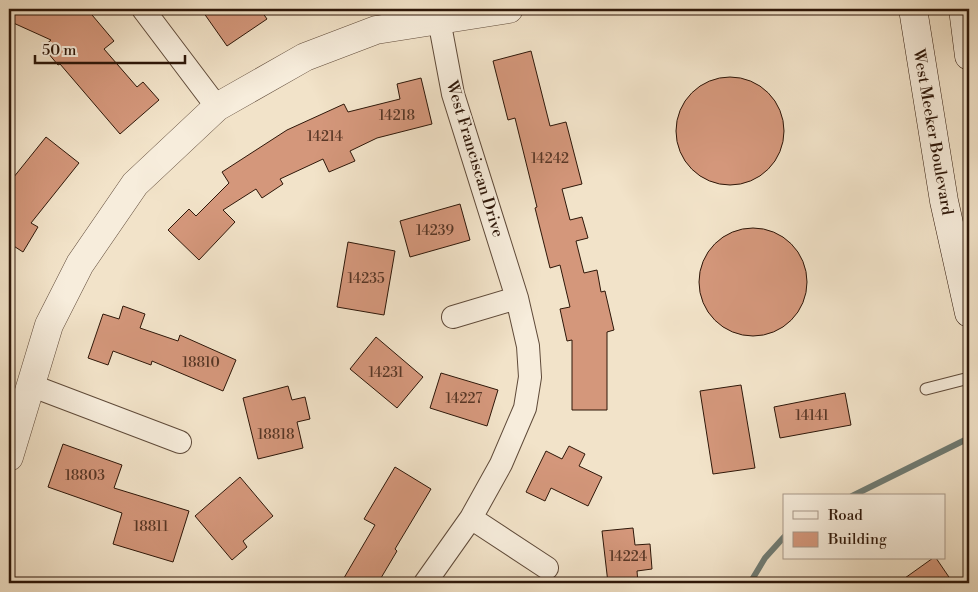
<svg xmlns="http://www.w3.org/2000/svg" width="978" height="592" viewBox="0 0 978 592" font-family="'Libre Bodoni',serif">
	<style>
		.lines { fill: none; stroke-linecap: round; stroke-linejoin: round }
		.stream { stroke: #6f7b73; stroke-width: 6 }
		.building { fill: #d4977b; stroke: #2e1709 }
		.service-casing { stroke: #5f4a39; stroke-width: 13 }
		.minor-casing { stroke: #5f4a39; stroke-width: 24 }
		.tertiary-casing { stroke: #5f4a39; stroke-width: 29 }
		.secondary-casing { stroke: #2e1709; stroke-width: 29 }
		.service { stroke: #f7eddc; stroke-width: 11 }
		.minor { stroke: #f7eddc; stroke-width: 22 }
		.tertiary { stroke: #f7eddc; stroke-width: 28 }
		.secondary { stroke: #f7eddc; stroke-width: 28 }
		.labels { text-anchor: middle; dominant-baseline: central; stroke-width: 4; stroke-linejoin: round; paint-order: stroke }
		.number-label { font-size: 14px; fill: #583726 }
		.street-label { font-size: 16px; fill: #2e1709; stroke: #f7eddc }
	</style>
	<rect width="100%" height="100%" fill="#f2e3c9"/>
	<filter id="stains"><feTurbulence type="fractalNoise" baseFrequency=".004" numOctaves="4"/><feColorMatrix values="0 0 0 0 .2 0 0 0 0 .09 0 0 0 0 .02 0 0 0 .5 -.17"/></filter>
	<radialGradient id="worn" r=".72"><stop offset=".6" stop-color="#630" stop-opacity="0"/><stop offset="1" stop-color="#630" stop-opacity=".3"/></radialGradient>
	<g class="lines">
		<path class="stream" d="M852 496 969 438
			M750 583 765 558 784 537"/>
	</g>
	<path class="building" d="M9 9H87L114 41 104 49 137 87 143 82 159 100 120 134 60 64 58 65 43 47 51 40 9 21Z
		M201 9H260L267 19 227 46Z
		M531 51 550 126 566 122 582 184 562 189 570 220 582 217 588 238 576 241 584 273 597 270 601 292 605 291 614 330 607 332V410H572V340L567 341 560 309 570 307 560 265 550 268 535 208 537 207 515 118 508 120 493 61Z
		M676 131a54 54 0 1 1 108 0a54 54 0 1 1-108 0Z
		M421 78 432 124 377 138 350 151 355 161 329 172 323 159 280 179 283 184 262 198 256 189 223 210 235 222 199 260 168 230 189 209 196 216 229 183 222 172 287 130 344 104 348 112 400 99 397 84Z
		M46 137 79 163 31 223 38 227 23 252 9 243V183Z
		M460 204 470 240 410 257 400 221Z
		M699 282a54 54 0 1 1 108 0a54 54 0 1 1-108 0Z
		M348 242 395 251 384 315 337 307Z
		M123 306 145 314 140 328 178 341 180 335 236 360 223 391 152 361 151 365 113 351 108 365 88 358 103 314 119 319Z
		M376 337 423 377 397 408 350 369Z
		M441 373 498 390 487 426 430 408Z
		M741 385 755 468 713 474 700 391Z
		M288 386 292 400 305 397 310 419 297 422 303 448 258 459 243 398Z
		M845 393 851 425 780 438 774 407Z
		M63 444 122 465 114 488 189 511 173 562 113 544 122 513 48 487Z
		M569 446 585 454 579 466 602 477 588 506 551 488 545 501 526 492 546 451 562 459Z
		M395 467 431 489 395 549 397 551 378 583H341L375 525 364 519Z
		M240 477 273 516 243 541 247 547 232 560 195 516Z
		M633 528 635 545 650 544 652 569 637 571 638 583H608L602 531Z
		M933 558H936L953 583H898Z"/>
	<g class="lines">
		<defs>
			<path id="service" d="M926 389 969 378"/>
			<path id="minor" d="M143 9 217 107
				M453 317 517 298
				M30 385 180 442
				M471 518 547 568
				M425 583 471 518 501 464 525 408 530 377 528 346 517 298 453 94 437 9"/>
			<path id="tertiary" d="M9 457 49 325 80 264 135 184 217 107 305 57 376 30 509 9"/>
			<path id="secondary" d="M913 9 944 201 969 313
				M963 9 969 56"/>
		</defs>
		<use href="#service" class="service-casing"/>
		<use href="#minor" class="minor-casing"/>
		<use href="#tertiary" class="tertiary-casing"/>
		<use href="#secondary" class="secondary-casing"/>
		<use href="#service" class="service"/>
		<use href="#minor" class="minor"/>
		<use href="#tertiary" class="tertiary"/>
		<use href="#secondary" class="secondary"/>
	</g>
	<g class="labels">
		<g class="number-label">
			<text x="397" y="116">14218</text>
			<text x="325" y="137">14214</text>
			<text x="550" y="159">14242</text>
			<text x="435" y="231">14239</text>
			<text x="366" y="279">14235</text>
			<text x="201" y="363">18810</text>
			<text x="386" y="373">14231</text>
			<text x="464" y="399">14227</text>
			<text x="812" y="416">14141</text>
			<text x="276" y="435">18818</text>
			<text x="85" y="476">18803</text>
			<text x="151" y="527">18811</text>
			<text x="628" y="557">14224</text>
		</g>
		<g class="street-label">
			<text transform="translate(933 132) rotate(80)">West Meeker Boulevard</text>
			<text transform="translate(475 159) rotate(73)">West Franciscan Drive</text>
		</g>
	</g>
	<rect width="978" height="592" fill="none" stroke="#f2e3c9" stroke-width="30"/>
	<rect x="10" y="10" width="958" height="572" fill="none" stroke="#2e1709" stroke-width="2.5"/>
	<rect x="15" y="15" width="948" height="562" fill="none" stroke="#2e1709"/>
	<rect x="783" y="494" width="162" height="65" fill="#f7eddc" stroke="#a79788"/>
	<rect x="793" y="511" width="25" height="8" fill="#f7eddc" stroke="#a79788"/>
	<text x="828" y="520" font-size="15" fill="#2e1709">Road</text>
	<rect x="793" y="532" width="25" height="15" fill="#d4977b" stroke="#a79788"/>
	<text x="828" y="544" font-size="15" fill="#2e1709">Building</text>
	<path d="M35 55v8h150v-8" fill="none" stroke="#2e1709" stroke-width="2.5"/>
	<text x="42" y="55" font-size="15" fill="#2e1709" stroke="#f7eddc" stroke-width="4" paint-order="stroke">50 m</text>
	<rect width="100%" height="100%" filter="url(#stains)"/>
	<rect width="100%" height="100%" fill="url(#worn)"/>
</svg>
